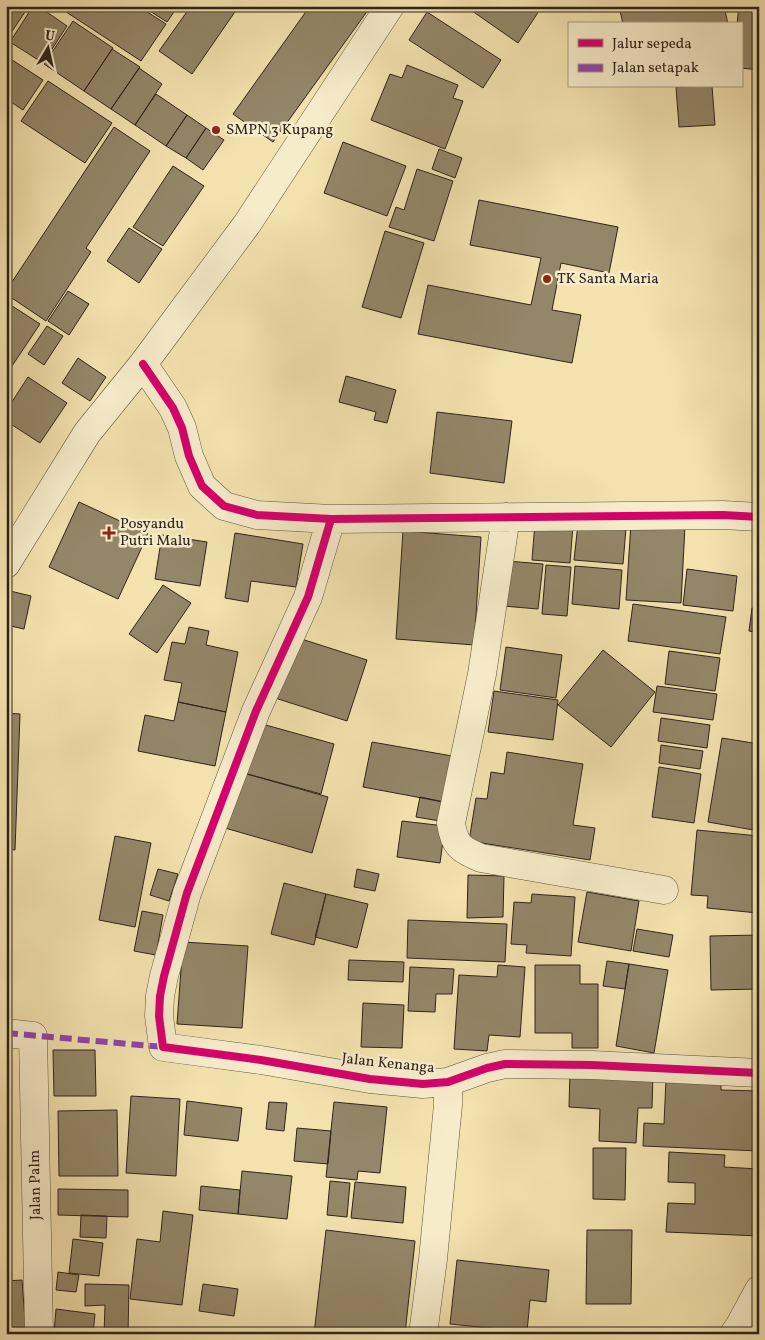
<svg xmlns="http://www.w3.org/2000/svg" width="765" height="1340" viewBox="0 0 765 1340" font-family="Vollkorn,serif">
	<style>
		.building { fill: #948668; stroke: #2e231c }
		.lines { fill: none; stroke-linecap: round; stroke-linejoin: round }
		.minor-casing { stroke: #5f5340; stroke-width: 29 }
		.minor { stroke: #f7ecca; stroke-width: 28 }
		.quiet { stroke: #8e44ad; stroke-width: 6; stroke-dasharray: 12 6; stroke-linecap: butt }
		.cycleway-casing { stroke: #f7ecca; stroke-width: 11 }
		.cycleway { stroke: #d6006c; stroke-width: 8 }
		.poi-dot { fill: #8f2418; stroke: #f7ecca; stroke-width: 2 }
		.labels { text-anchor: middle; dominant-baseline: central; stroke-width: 5; stroke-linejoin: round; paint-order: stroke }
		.poi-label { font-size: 15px; fill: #2e231c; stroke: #f7ecca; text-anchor: start }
		.street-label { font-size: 15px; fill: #2e231c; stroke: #f7ecca }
	</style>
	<rect width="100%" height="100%" fill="#f3e2ae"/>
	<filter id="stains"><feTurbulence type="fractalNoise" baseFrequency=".004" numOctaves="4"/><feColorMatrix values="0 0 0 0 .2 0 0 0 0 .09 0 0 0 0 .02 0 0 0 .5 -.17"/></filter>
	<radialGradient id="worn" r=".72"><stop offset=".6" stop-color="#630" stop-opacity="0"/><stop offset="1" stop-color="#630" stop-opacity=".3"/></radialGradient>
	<path class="building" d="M6 6H29L7 39H6Z
		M33 6H38L67 26 43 63 10 42Z
		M57 6H138L166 24 141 61Z
		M142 6H178L167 22Z
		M191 6H239L192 74 159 51Z
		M310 6H371L273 142 233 114Z
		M465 6H538L541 8 518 43Z
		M619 6H724L728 24H623Z
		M739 6H759V70L741 68V24H737Z
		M427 12 501 60 483 88 409 40Z
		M73 21 113 48 84 91 44 64Z
		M112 49 140 67 111 109 84 91Z
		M6 56 43 80 23 110 11 102 6 109Z
		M407 65 458 85 453 98 463 101 445 149 371 120 390 74 402 78Z
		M139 68 162 84 135 125 111 109Z
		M48 81 112 123 85 163 21 121Z
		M712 86 715 125 679 127 676 87Z
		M156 94 187 115 166 146 135 125Z
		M187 115 206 128 186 158 166 146Z
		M114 127 150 151 86 248 91 252 46 321 6 294V291Z
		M206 128 224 140 203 170 186 158Z
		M343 142 406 166 387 216 324 193Z
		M439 149 462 158 455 178 432 169Z
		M173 166 204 186 163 246 133 227Z
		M417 169 453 181 434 241 389 227 396 207 404 210Z
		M479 200 618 227 609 273 561 263 552 310 581 315 572 363 418 334 428 285 531 305 541 258 470 245Z
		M129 228 162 249 139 283 107 261Z
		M385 231 424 243 401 318 362 307Z
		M68 291 89 304 69 335 48 321Z
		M6 302 40 324 6 375Z
		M47 326 63 336 44 365 28 354Z
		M78 358 106 377 90 401 62 383Z
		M346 376 396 390 387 423 374 420 376 412 339 402Z
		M28 377 67 403 40 443 6 421V411Z
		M437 412 512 421 504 483 430 473Z
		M79 502 148 534 118 599 49 567Z
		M535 522 573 525 570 563 532 560Z
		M631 523 685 526 681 603 626 600Z
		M578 524 626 528 623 564 574 560Z
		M403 531 481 537 474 645 396 639Z
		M235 533 303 544 296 587 251 581 248 602 225 598Z
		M162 535 207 542 200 586 155 579Z
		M507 561 543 564 538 609 503 606Z
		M546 565 571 567 567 616 542 614Z
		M575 566 622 570 619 609 572 604Z
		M687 569 737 576 733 611 683 605Z
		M163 585 191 603 157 653 129 634Z
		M6 590 31 596 24 629 6 625Z
		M633 604 726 617 720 654 628 641Z
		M752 608 759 609V633L749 631Z
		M189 627 209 631 206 645 238 652 226 712 178 702 182 683 164 680 172 642 185 644Z
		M292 636 367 660 347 721 272 697Z
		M506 647 562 655 556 698 500 690Z
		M603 650 655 692 611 747 558 705Z
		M669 651 720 658 715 691 665 684Z
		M657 686 717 694 713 720 653 712Z
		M494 691 558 700 553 740 488 732Z
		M178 702 226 712 215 766 138 751 145 715 174 721Z
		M6 713 20 714 15 850 6 849Z
		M661 718 710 725 707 748 658 741Z
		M255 722 334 744 321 794 240 772Z
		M722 738 759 744V831L708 822Z
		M372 742 458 757 449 803 363 787Z
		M661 745 703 751 700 769 659 763Z
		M507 752 583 764 573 825 595 828 590 860 469 841 476 798 487 799 491 772 504 774Z
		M659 767 701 774 694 823 652 817Z
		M240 772 328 797 312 853 225 828Z
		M420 797 449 803 446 822 416 817Z
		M402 821 445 826 440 863 397 857Z
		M697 830 759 836 758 913 707 908 708 896 691 895Z
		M115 836 151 843 135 927 99 920Z
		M158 869 178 874 169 901 150 895Z
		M357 869 379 874 375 891 354 887Z
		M468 875 504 876 503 917 467 918Z
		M284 883 326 894 314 945 271 934Z
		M587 892 639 901 631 951 578 942Z
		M326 894 368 904 357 948 315 937Z
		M532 894 575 897 571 956 526 953 527 945 511 944 514 902 531 903Z
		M142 911 163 915 156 955 134 951Z
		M408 920 507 924 505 962 407 958Z
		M637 929 673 935 669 957 633 951Z
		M759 935V989L711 990 710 936Z
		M183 942 248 946 242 1028 177 1024Z
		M349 960 404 962 403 982 348 980Z
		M607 961 629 964 625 989 603 986Z
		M629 964 668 970 654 1053 616 1046Z
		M498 965 525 967 520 1037 489 1035 487 1051 454 1049 459 975 497 977Z
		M535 965H580V984H598V1048H572V1033H535Z
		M410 967 454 969 452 994H436L435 1012 408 1011Z
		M6 971H8L9 997H6Z
		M363 1003 404 1005 402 1048 361 1047Z
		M53 1050H95L96 1096H54Z
		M570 1070 653 1074 652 1108H638L636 1143 599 1141 600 1109 569 1107Z
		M666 1079 721 1082V1090L759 1091V1151L643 1146 644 1123 664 1124Z
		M131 1096 180 1099 176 1176 126 1173Z
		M187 1101 242 1108 238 1141 184 1135Z
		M269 1102 287 1103 284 1131 266 1129Z
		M334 1102 387 1107 380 1173 358 1171 357 1180 326 1177Z
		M117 1110 118 1176H59L58 1111Z
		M297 1128 331 1131 328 1164 294 1161Z
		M593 1148H626L625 1200 593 1199Z
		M669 1152 725 1155 724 1167 759 1169V1236L666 1232 668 1203 695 1204V1183L668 1182Z
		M242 1171 292 1176 287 1219 238 1214Z
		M330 1181 350 1183 347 1217 327 1215Z
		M355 1182 406 1187 403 1223 351 1218Z
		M201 1186 240 1190 238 1214 199 1210Z
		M58 1189 128 1190V1217L58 1215Z
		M163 1211 193 1215 182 1305 130 1299 137 1239 160 1242Z
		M81 1215 107 1216 106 1238 80 1237Z
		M326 1230 415 1241 405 1334H314Z
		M587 1230H632L631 1304H586Z
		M73 1239 103 1243 99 1276 69 1273Z
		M457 1260 549 1270 546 1302 530 1300 527 1332 450 1324Z
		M58 1272 79 1275 76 1292 56 1290Z
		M22 1280 26 1334H6V1281Z
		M85 1284 129 1285 128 1334H104L105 1305 85 1306Z
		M203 1284 238 1289 234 1316 199 1311Z
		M56 1309 95 1314 93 1334H54Z
		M491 1332 526 1333V1334H491Z"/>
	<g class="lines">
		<defs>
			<path id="minor" d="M143 364 173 408 182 428 189 456 202 486 224 506 257 515 331 519 723 515 759 517
				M506 517 482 674 451 823C454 845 461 850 481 858L664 890
				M331 519 308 597 256 711 187 893 164 976 160 996 159 1016 163 1047 261 1060 370 1079 423 1084 448 1082 487 1068 505 1064 592 1065 759 1073
				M6 564 87 433 143 364 247 224 390 6
				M6 1033 33 1036 39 1334
				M423 1334 433 1259 448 1105V1082
				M734 1334 739 1327 759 1290"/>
		</defs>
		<use href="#minor" class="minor-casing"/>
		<use href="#minor" class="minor"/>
		<path class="quiet" d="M6 1033 163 1047"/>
		<defs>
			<path id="cycleway" d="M143 364 173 408 182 428 189 456 202 486 224 506 257 515 331 519 723 515 759 517
				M331 519 308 597 256 711 187 893 164 976 160 996 159 1016 163 1047 261 1060 370 1079 423 1084 448 1082 487 1068 505 1064 592 1065 759 1073"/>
		</defs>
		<use href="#cycleway" class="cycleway-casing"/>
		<use href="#cycleway" class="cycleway"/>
	</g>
	<g class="poi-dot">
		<circle cx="216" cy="130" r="5"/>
		<circle cx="547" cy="279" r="5"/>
		<path d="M106.5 525.5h5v5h5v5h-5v5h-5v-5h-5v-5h5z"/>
	</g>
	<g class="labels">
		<g class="poi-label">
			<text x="226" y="130">SMPN 3 Kupang</text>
			<text x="557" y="279">TK Santa Maria</text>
			<text x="120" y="524">Posyandu<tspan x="120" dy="17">Putri Malu</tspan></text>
		</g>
		<g class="street-label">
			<text transform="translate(388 1064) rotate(6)">Jalan Kenanga</text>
			<text transform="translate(36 1185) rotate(-91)">Jalan Palm</text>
		</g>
	</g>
	<rect width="765" height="1340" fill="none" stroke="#f3e2ae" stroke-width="25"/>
	<rect x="8" y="8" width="750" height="1325" fill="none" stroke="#2e231c" stroke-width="2.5"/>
	<rect x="12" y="12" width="740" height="1315" fill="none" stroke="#2e231c"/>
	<rect x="568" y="22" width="175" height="65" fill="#f7ecca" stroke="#a79c84"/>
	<rect x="578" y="39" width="25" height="8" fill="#d6006c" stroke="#a79c84"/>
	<text x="612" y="48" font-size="15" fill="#2e231c">Jalur sepeda</text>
	<rect x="578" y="64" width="25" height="8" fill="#8e44ad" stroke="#a79c84"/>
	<text x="612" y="72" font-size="15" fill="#2e231c">Jalan setapak</text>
	<g transform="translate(48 48) rotate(9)" stroke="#f7ecca" stroke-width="4" paint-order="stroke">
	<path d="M0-4L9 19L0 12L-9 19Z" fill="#2e231c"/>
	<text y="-8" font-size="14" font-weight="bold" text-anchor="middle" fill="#2e231c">U</text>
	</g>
	<rect width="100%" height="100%" filter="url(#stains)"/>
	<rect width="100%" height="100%" fill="url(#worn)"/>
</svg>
